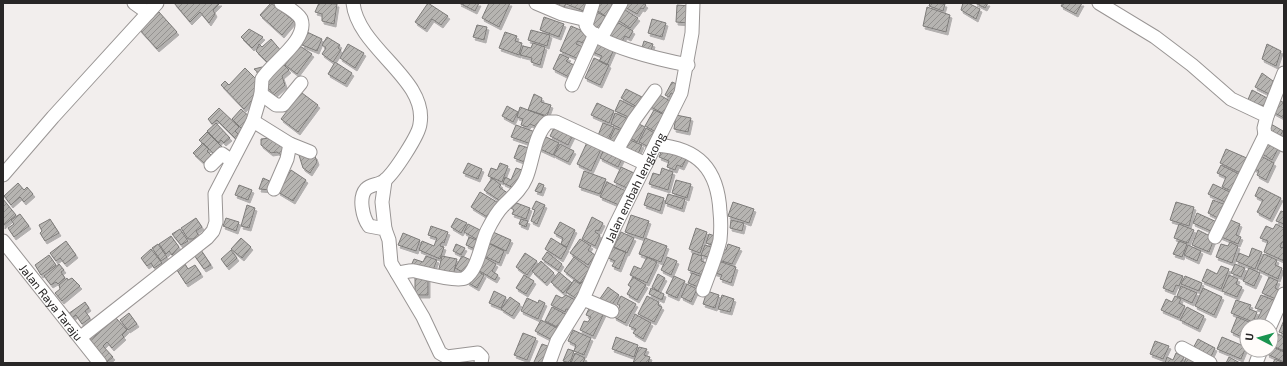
<svg xmlns="http://www.w3.org/2000/svg" width="1287" height="366" viewBox="0 0 1287 366" font-family="'Exo 2',sans-serif">
	<style>
		.building { fill: url(#building-hatch); stroke: #7d7b79; filter: url(#shadow) }
		.lines { fill: none; stroke-linecap: round; stroke-linejoin: round }
		.minor-casing { stroke: #999594; stroke-width: 15 }
		.minor { stroke: #fff; stroke-width: 13 }
		.labels { text-anchor: middle; dominant-baseline: central; stroke-width: 3; stroke-linejoin: round; paint-order: stroke }
		.street-label { font-size: 12px; fill: #282626; stroke: #fffcfa }
	</style>
	<defs>
		<pattern id="building-hatch" width="6" height="6" patternUnits="userSpaceOnUse"><rect width="6" height="6" fill="#b6b4b1"/><path d="M-1 1l2-2M0 6l6-6M5 7l2-2" fill="none" stroke="#949290"/></pattern>
		<filter id="shadow"><feDropShadow dx="2" dy="3" stdDeviation="0" flood-color="#0004"/></filter>
	</defs>
	<rect width="100%" height="100%" fill="#f2eeed"/>
	<path class="building" d="M174 3H220L213 10 215 14 209 23 200 12 190 22Z
		M271 3 294 21 282 35 260 15Z
		M319 3 337 4 334 24 322 21V14L315 12Z
		M428 3 448 16 441 25 432 19 425 29 415 22Z
		M459 3H479L475 11Z
		M489 3H510L499 27 482 18Z
		M545 3H566L563 11Z
		M567 3H589L586 12 566 4Z
		M596 3H610L614 6 607 17 593 8Z
		M625 3H643L646 5 643 9 641 8 637 14 623 6Z
		M930 3 945 4 943 11 929 6Z
		M963 3H968L980 9 976 19 961 10Z
		M975 3H988L985 8Z
		M1063 3H1082L1076 14 1061 6Z
		M677 5 690 6 688 23 676 22Z
		M927 7 950 15 946 32 923 26Z
		M622 8 638 18 630 28 616 19Z
		M159 12 177 32 157 49 139 29Z
		M597 12 610 19 601 35 588 28Z
		M544 17 564 24 559 37 540 30Z
		M652 19 666 23 662 37 648 33Z
		M615 21 633 31 629 38 625 36 620 45 606 37Z
		M477 25 487 27 484 40 473 37Z
		M571 26 592 35 588 45 578 41 576 44 586 48 581 60 560 51Z
		M249 29 263 37 252 48 241 37Z
		M531 30 550 35 547 46 528 40Z
		M307 32 322 39 317 51 302 45Z
		M505 32 517 36 515 41 522 43 519 55 499 48Z
		M327 37 340 45 338 48 341 50 333 62 322 54 326 48 322 45Z
		M595 38 615 47 607 65 599 61 602 56 590 51Z
		M271 39 282 52 272 67 256 51 259 44 262 47Z
		M644 41 653 44 650 54 641 51Z
		M533 43 545 47 540 65 531 62 532 58 520 55 523 46 531 48Z
		M348 44 364 53 355 68 340 58Z
		M1267 44 1281 51 1276 66 1262 59Z
		M300 46 312 54 297 74 285 65Z
		M560 54 569 58 566 61 576 66 571 78 553 69Z
		M594 58 609 65 600 85 585 78Z
		M335 62 352 73 345 84 328 74Z
		M283 64 289 70 282 76 285 85 274 95 263 82Z
		M262 67 268 70 262 76 254 69Z
		M245 68 260 83 254 89 257 92 252 100 244 109 221 85 225 81 229 85Z
		M1262 73 1273 81 1269 94 1255 87Z
		M672 82 679 85 677 95 671 93 669 97 665 95Z
		M626 89 644 98 639 108 621 98Z
		M298 90 318 105 298 132 281 119 290 107 289 103Z
		M1252 90 1269 99 1265 106 1247 102Z
		M656 93 672 102 666 115 649 106Z
		M534 94 542 98 541 102 551 105 547 116 528 110Z
		M1278 99 1284 103V118L1271 111Z
		M620 100 638 109 633 119 615 111Z
		M597 103 614 111 609 123 591 115Z
		M507 106 518 112 513 122 502 116Z
		M520 107 544 116 539 128 530 124 527 127 521 125 523 119 517 117Z
		M219 108 239 127 235 131 241 137 237 140 217 120 212 124 208 119Z
		M241 109 251 118 241 128 232 119Z
		M654 110 665 115 656 132 645 126Z
		M615 113 631 120 626 131 611 124Z
		M676 115 691 118 688 132 674 129Z
		M635 122 645 127 637 142 627 136Z
		M216 123 230 138 224 143 221 140 219 143 207 131Z
		M603 123 614 127 607 142 597 138Z
		M1271 124 1283 131 1278 139 1266 133Z
		M516 125 538 133 534 145 511 137Z
		M555 126 573 135 568 145 550 136Z
		M615 128 624 132 618 145 609 141Z
		M646 128 656 134 649 147 639 142Z
		M207 132 222 147 215 155 199 140Z
		M544 136 559 143 553 155 538 148Z
		M270 138 278 141 287 153 284 157 277 152 271 153 261 145V139Z
		M589 138 603 145 591 171 577 164Z
		M625 138 642 145 637 156 621 149Z
		M1266 140 1279 147 1272 160 1259 152Z
		M203 143 209 149 207 151 213 157 206 165 193 153Z
		M560 144 574 151 568 162 554 155Z
		M519 145 532 149 527 163 514 158Z
		M663 148 687 157 682 167 677 165 675 170 667 167 669 161 659 157Z
		M604 149 623 157 618 167 600 158Z
		M1226 149 1249 159 1242 174 1220 163Z
		M298 152 315 156 317 162 310 173 303 168Z
		M1259 155 1274 163 1266 180 1257 175 1259 171 1252 168Z
		M468 163 482 169 478 179 463 173Z
		M500 163 508 166 502 182 488 176 491 168 497 170Z
		M1221 165 1241 175 1234 192 1222 187 1226 177 1217 173Z
		M621 167 634 173 627 188 614 182Z
		M516 168 525 171 518 190 503 183 505 177 511 180Z
		M662 168 673 172 668 190 649 184 653 173 660 175Z
		M291 170 306 180 293 201 278 192Z
		M584 171 606 179 600 194 579 187Z
		M263 178 274 183 271 190 259 189Z
		M492 178 501 185 499 187 509 194 503 203 484 190Z
		M676 180 691 184 687 198 672 193Z
		M607 182 626 191 619 205 600 197Z
		M18 183 24 190 27 187 33 194 24 202 20 197 11 205 4 196Z
		M539 183 544 185 541 193 535 191Z
		M1213 184 1232 193 1227 203 1208 194Z
		M239 185 252 190 248 200 235 195Z
		M1259 187 1281 198 1270 219 1257 212 1263 200 1255 196Z
		M480 192 502 205 492 220 471 207Z
		M648 193 664 198 660 211 644 205Z
		M668 194 685 199 682 209 665 203Z
		M3 199 16 215 3 226Z
		M1213 200 1226 205 1220 219 1208 213Z
		M536 201 545 205 537 224 531 221 535 210 532 209Z
		M514 202 530 208 526 219 512 214 514 210 511 208Z
		M733 202 754 209 749 223 728 216Z
		M1176 202 1194 207 1189 226 1170 220Z
		M247 205 255 208 249 228 241 226Z
		M1281 211 1284 212V224L1276 221Z
		M1197 213 1219 223 1215 233 1193 223Z
		M20 214 29 226 14 237 8 228 14 224 11 220Z
		M631 215 649 221 643 238 625 232Z
		M592 217 603 223 599 231 596 230 595 232 600 235 595 246 582 239Z
		M196 218 202 227 196 231 199 236 193 239H188L181 228Z
		M226 218 239 222 236 231 223 226Z
		M456 218 467 223 461 233 451 227Z
		M1226 218 1240 224 1236 235 1241 237 1238 244 1219 236Z
		M50 219 59 233 45 241 40 233 42 231 39 225Z
		M521 219 528 221 526 227 519 224Z
		M731 220 744 223 742 231 730 228Z
		M560 222 575 230 567 247 561 244 563 238 554 233Z
		M468 224 482 231 478 240 464 232Z
		M1179 224 1194 230 1188 243 1174 238Z
		M1276 224 1284 228V243L1282 242 1280 247 1284 248V261L1264 252 1268 241 1260 238 1266 226 1273 229Z
		M431 226 448 232 444 243 442 242 440 246 444 247 440 259 419 250 422 241 434 246 437 238 428 235Z
		M696 228 707 232 700 253 689 249Z
		M180 229 188 241 181 245 172 234Z
		M1198 230 1210 236 1209 239H1214L1209 252 1192 245Z
		M493 232 511 240 506 251 489 243Z
		M621 232 634 238 627 253 614 247Z
		M403 233 420 240 416 251 398 245Z
		M709 234 718 237 715 246 706 243Z
		M171 236 179 247 172 255 169 251 166 254 159 244Z
		M469 237 481 242 477 250 466 245Z
		M241 238 251 247 242 258 231 249Z
		M551 238 567 248 561 259 545 249Z
		M645 238 667 246 661 262 639 254Z
		M580 239 591 246 588 250 595 255 588 265 570 253Z
		M66 241 76 255 65 264 60 258 56 261 50 253Z
		M1179 241 1187 244 1182 257 1173 254Z
		M1230 242 1238 246 1232 263 1216 257 1221 244 1228 246Z
		M488 243 504 251 499 263 482 255Z
		M158 244 167 257 161 261 152 248Z
		M456 244 465 248 461 255 453 251Z
		M728 244 740 248 732 264 715 259 719 248 726 250Z
		M705 245 714 248 711 258 701 255Z
		M1188 245 1201 251 1197 261 1184 255Z
		M612 247 626 252 619 269 612 266 615 261 608 258Z
		M1252 248 1262 252 1255 269 1236 261 1239 253 1249 257Z
		M151 249 162 263 154 268 151 263 147 266 141 258Z
		M201 250 211 265 204 269 194 255Z
		M231 250 237 258 227 267 221 259Z
		M547 252 562 264 558 270 542 259Z
		M525 253 537 261 527 275 516 267Z
		M693 253 702 256 701 261 710 264 706 276 688 270Z
		M1264 254 1277 260 1275 265 1282 268 1278 279 1257 269Z
		M49 255 56 265 41 275 35 265Z
		M426 256 437 260 431 275 410 268 414 259 423 262Z
		M442 256 457 259 453 276 438 273Z
		M462 256 473 261 466 274 455 268Z
		M484 257 496 264 492 271 498 275 495 280 476 269Z
		M574 257 590 269 580 283 564 271Z
		M647 257 657 262 647 283 630 275 634 266 641 269Z
		M667 257 677 261 671 275 661 270Z
		M716 260 736 267 731 283 720 279 722 275 712 272Z
		M183 261 188 269 195 265 201 274 186 284 175 267Z
		M541 261 554 273 545 283 532 271Z
		M59 264 64 270 61 272 65 278 58 284 56 282 51 285 44 276Z
		M1235 264 1245 268 1241 277 1231 273Z
		M1221 266 1229 269 1221 289 1202 281 1207 269 1217 274Z
		M1249 268 1260 273 1254 286 1243 281Z
		M474 269 484 275 477 288 467 282Z
		M1169 271 1183 276 1179 286 1176 285 1173 292 1163 288Z
		M559 272 572 283 563 293 551 282Z
		M692 273 705 278 701 288 688 283Z
		M658 274 665 278 658 291 652 287Z
		M524 275 534 281 526 294 516 288Z
		M1229 275 1238 279 1236 284 1242 287 1237 297 1222 291Z
		M415 276H428V295H415Z
		M674 276 685 281 677 298 666 293Z
		M1185 276 1202 283 1199 291 1181 284Z
		M633 277 646 285 637 300 627 294 631 287 628 285Z
		M1269 277 1278 281 1275 288 1281 291 1278 300 1262 293Z
		M67 278 68 280 72 278 80 286 62 301 55 293 60 289 59 285Z
		M574 280 580 284 583 281 588 284 577 299 566 292Z
		M687 284 697 289 691 302 681 297Z
		M1181 286 1197 293 1192 303 1177 296Z
		M608 287 619 295 610 307 599 300Z
		M651 288 664 294 662 300 649 294Z
		M1203 288 1222 297 1214 315 1195 306Z
		M494 291 506 297 501 308 489 303Z
		M707 291 719 295 715 308 703 304Z
		M556 295 562 298 566 295 577 301 575 305 572 303 569 310 566 309 565 312 551 305Z
		M722 295 734 299 730 312 718 309Z
		M1261 295 1276 301 1266 324 1257 320 1262 310 1255 308Z
		M621 296 636 304 625 323 614 317 620 306 617 304Z
		M647 296 659 302 658 305 662 307 654 322 638 314Z
		M1175 296 1181 299 1179 303 1185 306 1179 318 1161 310 1166 299 1172 302Z
		M510 297 520 304 512 316 501 309Z
		M527 298 538 303 539 300 545 303 538 319 521 311Z
		M1236 300 1251 305 1249 309 1257 312 1253 322 1231 313Z
		M85 302 89 308 85 311 90 318 82 324 76 315 71 319 68 314Z
		M591 304 604 313 593 336 580 330 584 321 588 322 591 317 586 315Z
		M552 307 569 316 560 326 558 325 557 327 545 321Z
		M1187 307 1204 316 1198 329 1180 320Z
		M129 313 137 324 128 330 120 320Z
		M635 314 651 323 643 339 633 333 636 329 629 326Z
		M1237 317 1259 326H1247V335L1244 338 1231 332Z
		M116 318 127 330 122 335 124 337 112 348 107 342 103 346 113 357 107 362 89 341Z
		M541 320 559 329 554 341 535 331Z
		M1284 320V334L1279 332Z
		M573 330 591 338 584 355 574 351 576 345 568 341Z
		M523 333 536 338 527 360 514 355Z
		M1278 334 1284 337V351L1273 346Z
		M616 337 638 345 634 357 612 349Z
		M1222 337 1246 347 1241 359 1217 349Z
		M1198 339 1215 348 1210 359 1192 350Z
		M1155 341 1169 346 1163 359 1150 354Z
		M542 344 553 348 547 363H535L534 362Z
		M1271 346 1284 352V362L1267 354 1271 350Z
		M639 347 647 349 644 355 650 357 648 363H633Z
		M568 349 574 351 570 363 563 361Z
		M575 353 585 358 583 363H571Z
		M1176 353 1184 357 1181 363H1165L1167 357 1173 360Z
		M1229 357 1240 363H1226Z
		M1186 358 1198 363H1184Z
		M1275 359 1284 363H1273Z"/>
	<g class="lines">
		<defs>
			<g id="minor">
				<path d="M134 3 148 13"/>
				<path d="M353 3C358 49 428 79 420 124 419 135 394 173 385 180 380 185 371 184 366 189 358 198 363 218 369 226L385 229 389 240 391 263 423 317 440 353 447 357 478 353 482 357 481 363"/>
				<path d="M536 3 562 14 587 20"/>
				<path d="M593 3 586 25C593 45 667 61 688 65"/>
				<path d="M1099 3 1155 37 1192 65 1231 99 1267 116 1264 128 1265 135 1284 145"/>
				<path d="M601 38 621 3"/>
				<path d="M572 85 595 34"/>
				<path d="M261 94 276 105H283L301 83"/>
				<path d="M1267 116 1284 73"/>
				<path d="M253 121 290 144 310 152"/>
				<path d="M656 145C698 148 718 169 720 212 721 221 721 230 720 240 716 257 709 273 703 290"/>
				<path d="M617 150 634 120 655 91"/>
				<path d="M211 165 222 154 232 161"/>
				<path d="M3 175 53 117 157 3"/>
				<path d="M385 181 382 202 385 229"/>
				<path d="M274 189 287 159 290 144"/>
				<path d="M1215 237 1265 135"/>
				<path id="s1" d="M3 241 100 363"/>
				<path d="M397 273C402 273 410 270 415 271 424 273 457 282 465 278 478 270 481 243 487 231 491 223 497 212 503 206 512 197 521 190 526 178 533 162 534 134 548 122H556L646 164"/>
				<path d="M583 299 612 311"/>
				<path d="M1270 326 1284 294"/>
				<path d="M81 337 207 238 213 231 216 222 215 194 253 121 261 94 262 79C270 64 309 40 301 19 297 12 287 7 281 3"/>
				<path d="M1182 348 1210 363"/>
				<path id="s2" d="M549 363 557 341 583 299 615 226 681 93 692 33 693 3"/>
				<path d="M1256 363 1261 350"/>
			</g>
		</defs>
		<use href="#minor" class="minor-casing"/>
		<use href="#minor" class="minor"/>
	</g>
	<g class="labels">
		<g class="street-label">
			<text stroke="none"><textPath href="#s2" startOffset="196">Jalan embah lengkong</textPath></text>
			<text stroke="none"><textPath href="#s1" startOffset="78">Jalan Raya Taraju</textPath></text>
		</g>
	</g>
	<rect width="1287" height="366" fill="none" stroke="#282626" stroke-width="8"/>
	<g transform="translate(1259 338) rotate(276)"><circle r="19" fill="#fffcfa" stroke="#a9a6a5"/>
	<path d="M0-3L7 15L0 10L-7 15Z" fill="#1a9450"/>
	<text y="-6" font-size="11" font-weight="bold" text-anchor="middle" fill="#282626">U</text>
	</g>
</svg>
